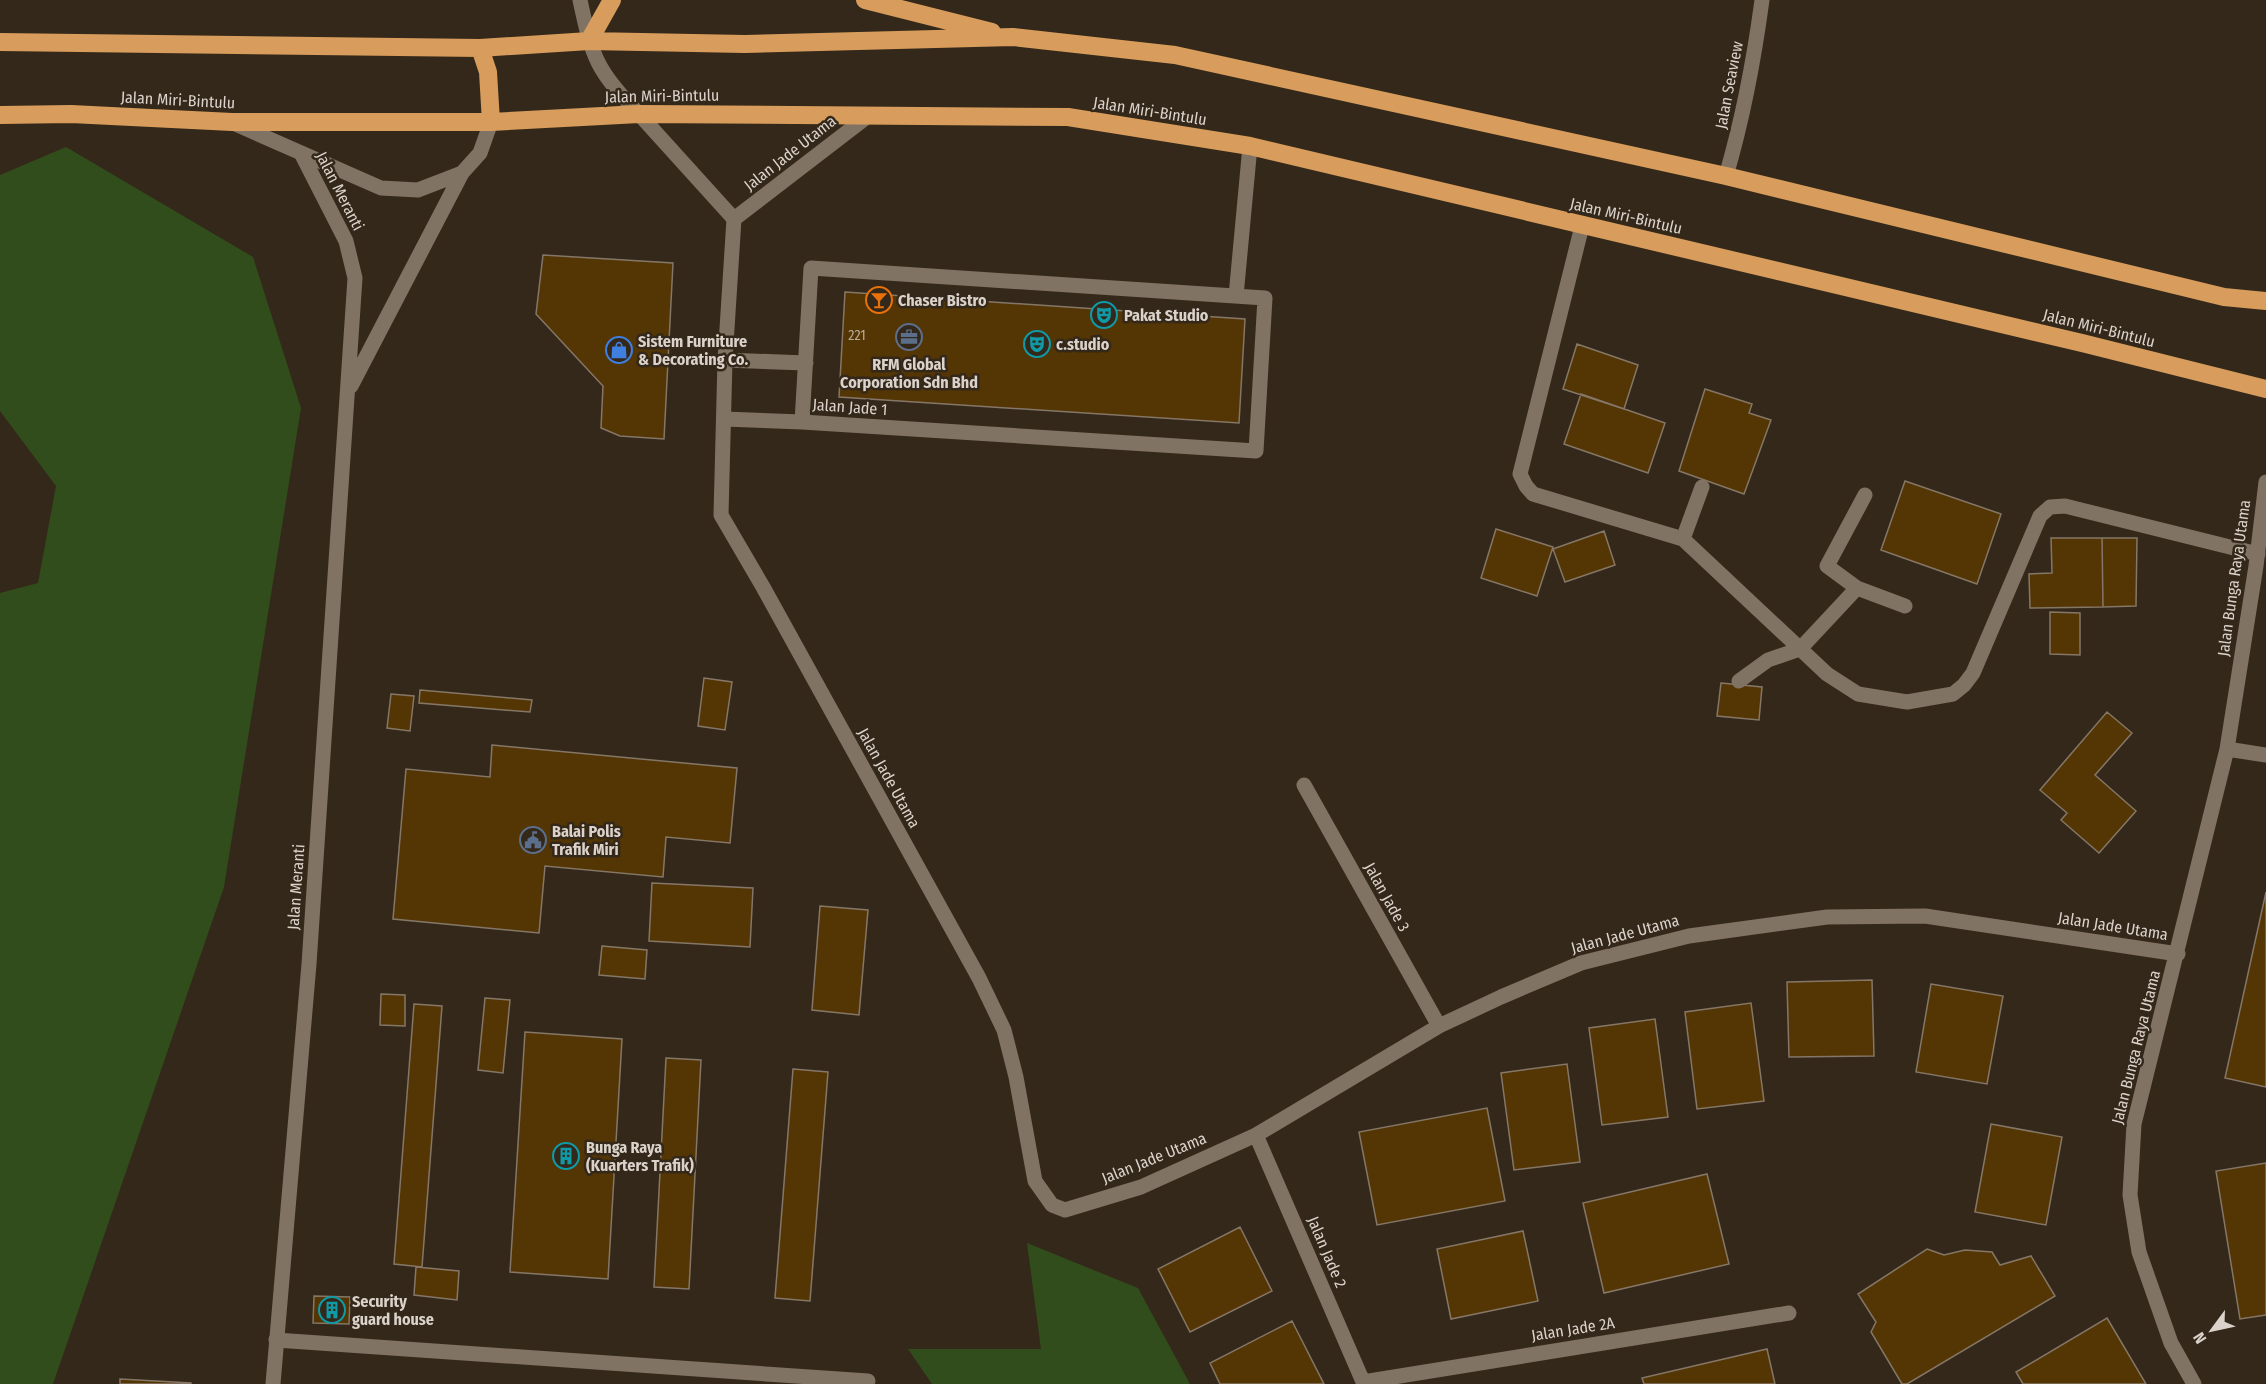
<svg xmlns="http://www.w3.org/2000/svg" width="2266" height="1384" viewBox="0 0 2266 1384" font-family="'Fira Sans Condensed',sans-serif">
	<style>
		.green { fill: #324d1c }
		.building { fill: #543504; stroke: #857767; stroke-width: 1.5 }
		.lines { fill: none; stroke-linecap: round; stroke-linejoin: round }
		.lane { stroke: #807363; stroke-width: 15 }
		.street { stroke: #807363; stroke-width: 15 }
		.secondary { stroke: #807363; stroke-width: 15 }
		.highway { stroke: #d89d5c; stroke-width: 18 }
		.labels { text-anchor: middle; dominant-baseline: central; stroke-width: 5; stroke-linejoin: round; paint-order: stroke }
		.number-label { font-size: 14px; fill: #b9ac99 }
		.street-label { font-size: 16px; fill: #dbd3cb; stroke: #34281a }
		.poi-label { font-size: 16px; font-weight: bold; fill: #dbd3cb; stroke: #34281a; text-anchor: start }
	</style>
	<rect width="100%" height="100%" fill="#34281a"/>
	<path class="green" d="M66 147 253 257 301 408 224 887 53 1384H0V593L38 583 56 486 0 411V175Z
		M1027 1243 1138 1288 1190 1384H932L908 1349H1041Z"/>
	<path class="building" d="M543 255 673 263 664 439 620 436 601 428 603 386 536 314Z
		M845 292 1245 319 1239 423 839 397Z
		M1577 344 1638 365 1624 409 1563 389Z
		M1705 389 1752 404 1749 413 1771 420 1744 494 1679 471Z
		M1581 394 1665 423 1648 473 1564 444Z
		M1905 481 2001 514 1977 584 1881 550Z
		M1496 529 1553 547 1537 596 1481 578Z
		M1604 531 1615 565 1565 582 1553 549Z
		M2051 538H2102L2103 607 2030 608 2029 574 2052 573Z
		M2102 538H2137L2136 606 2103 607Z
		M2050 612 2080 613V655L2050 654Z
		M704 678 732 682 725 730 698 726Z
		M1721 683 1762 687 1759 720 1717 716Z
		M420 690 532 700 530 712 419 703Z
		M391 694 414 696 410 731 387 728Z
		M2107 712 2132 733 2095 775 2136 811 2099 853 2061 820 2067 813 2040 790Z
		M492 745 737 768 730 843 666 837 663 877 545 866 539 933 393 919 406 769 490 777Z
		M652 883 753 888 750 947 649 941Z
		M2266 892V1087L2225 1078Z
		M820 906 868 910 859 1015 812 1010Z
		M602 946 647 950 645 979 599 975Z
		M1872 980 1874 1056 1789 1057 1787 982Z
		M1931 984 2003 996 1987 1084 1916 1072Z
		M381 994 405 995V1026L380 1025Z
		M485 998 510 1000 503 1073 478 1070Z
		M1751 1003 1764 1101 1697 1109 1685 1012Z
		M414 1004 442 1006 422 1267 394 1264Z
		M1655 1019 1668 1117 1602 1125 1589 1028Z
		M525 1032 622 1039 608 1279 510 1272Z
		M666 1058 701 1060 689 1289 654 1287Z
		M1567 1064 1580 1162 1514 1170 1501 1073Z
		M793 1069 828 1072 810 1301 775 1298Z
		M1487 1108 1505 1201 1377 1225 1359 1132Z
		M1991 1124 2062 1137 2046 1225 1975 1212Z
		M2266 1163V1315L2240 1319 2216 1171Z
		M1707 1174 1729 1264 1604 1293 1583 1203Z
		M1240 1227 1272 1291 1190 1332 1158 1269Z
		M1523 1231 1538 1301 1451 1319 1437 1249Z
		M1927 1249 1944 1255 1965 1250 1992 1252 2000 1265 2031 1256 2055 1296 1907 1384H1902L1871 1332 1876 1322 1858 1294Z
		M416 1267 459 1271 457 1300 414 1295Z
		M314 1296 350 1297 349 1324 313 1323Z
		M2107 1318 2146 1384H2023L2016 1372Z
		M1292 1321 1324 1384H1220L1210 1363Z
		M1767 1349 1775 1384H1644L1642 1378Z
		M120 1379 191 1383V1384H120Z"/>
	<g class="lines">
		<path class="lane" d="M1582 226 1520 474 1526 486 1533 494 1683 539 1827 674 1858 694 1907 702 1953 694 1964 685 1973 673 2040 516 2050 507 2065 506 2258 554
			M811 268 1265 298 1256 451 802 422Z
			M1236 296 1250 146
			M725 360 806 363
			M724 419 802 422
			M1683 539 1702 487
			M1857 588 1827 566 1865 495
			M1739 681 1768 660 1800 649 1857 588 1905 606
			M276 1340 868 1381"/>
		<path class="street" d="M639 114 734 219 725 360 721 515 763 587 979 978 1004 1030 1016 1077 1035 1181 1052 1205 1065 1210 1141 1187 1256 1135 1439 1026 1501 997 1581 963 1689 936 1827 917 1925 916 2178 954
			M233 123 381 188 418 190 462 173
			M1726 176C1743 118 1754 60 1762 0
			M734 219 868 116
			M351 386 462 173 480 153 491 122
			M2227 749 2266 755
			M1304 785 1439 1026
			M1256 1135 1364 1384
			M1363 1382 1789 1313
			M273 1384 309 964 355 278 346 241 301 153
			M2194 1384 2171 1343 2139 1252 2130 1195 2134 1124 2227 749 2256 566 2266 482"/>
		<path class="secondary" d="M580 0C592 57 597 72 639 114"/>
		<path class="highway" d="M865 0 992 32
			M589 41 612 0
			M0 42 480 48 589 41 745 44 1013 37 1175 55 1726 176 2224 297 2266 301
			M480 48 488 72 491 122
			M0 115 71 114 232 122H491L639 114 1068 117 1250 146 2082 343 2266 389"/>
	</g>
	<defs>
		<symbol id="bar-ring" viewBox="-11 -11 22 22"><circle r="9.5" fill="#34281a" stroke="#e8710a" stroke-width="1.5"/><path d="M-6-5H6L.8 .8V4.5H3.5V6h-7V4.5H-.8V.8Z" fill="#e8710a"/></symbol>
		<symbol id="theatre-ring" viewBox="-11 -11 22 22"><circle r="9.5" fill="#34281a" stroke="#0f9aa8" stroke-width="1.5"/><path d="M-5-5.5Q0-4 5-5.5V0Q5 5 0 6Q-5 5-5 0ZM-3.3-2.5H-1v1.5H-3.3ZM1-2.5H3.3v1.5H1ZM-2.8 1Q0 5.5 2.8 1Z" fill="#0f9aa8"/></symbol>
		<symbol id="office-ring" viewBox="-11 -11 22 22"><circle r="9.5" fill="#34281a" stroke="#5c6f8a" stroke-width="1.5"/><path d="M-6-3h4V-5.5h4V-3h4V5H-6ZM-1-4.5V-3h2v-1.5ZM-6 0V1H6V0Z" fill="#5c6f8a"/></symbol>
		<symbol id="shop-ring" viewBox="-11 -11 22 22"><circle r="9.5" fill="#34281a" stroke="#3f7fe0" stroke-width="1.5"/><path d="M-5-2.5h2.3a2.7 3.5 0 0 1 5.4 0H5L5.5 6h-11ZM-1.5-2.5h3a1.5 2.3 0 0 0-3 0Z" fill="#3f7fe0"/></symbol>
		<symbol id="civic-ring" viewBox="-11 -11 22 22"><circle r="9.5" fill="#34281a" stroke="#5c6f8a" stroke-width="1.5"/><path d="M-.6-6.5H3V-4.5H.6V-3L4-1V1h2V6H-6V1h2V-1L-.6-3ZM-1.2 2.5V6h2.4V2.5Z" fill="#5c6f8a"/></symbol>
		<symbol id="building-ring" viewBox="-11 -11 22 22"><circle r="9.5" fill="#34281a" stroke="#0f9aa8" stroke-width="1.5"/><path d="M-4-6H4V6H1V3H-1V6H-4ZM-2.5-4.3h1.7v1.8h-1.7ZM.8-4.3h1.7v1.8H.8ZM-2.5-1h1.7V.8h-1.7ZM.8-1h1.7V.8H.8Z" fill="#0f9aa8"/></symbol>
	</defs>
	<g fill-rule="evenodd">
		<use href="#bar-ring" x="864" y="285" width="30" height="30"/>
		<use href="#theatre-ring" x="1089" y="300" width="30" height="30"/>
		<use href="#office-ring" x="894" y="322" width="30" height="30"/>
		<use href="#theatre-ring" x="1022" y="329" width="30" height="30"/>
		<use href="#shop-ring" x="604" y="335" width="30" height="30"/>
		<use href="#civic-ring" x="518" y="825" width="30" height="30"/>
		<use href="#building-ring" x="551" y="1141" width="30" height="30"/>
		<use href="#building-ring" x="317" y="1295" width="30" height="30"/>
	</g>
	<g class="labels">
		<g class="number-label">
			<text x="857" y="335">221</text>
		</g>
		<g class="street-label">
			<text transform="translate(1729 85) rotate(-79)">Jalan Seaview</text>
			<text transform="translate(662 96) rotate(-1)">Jalan Miri-Bintulu</text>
			<text transform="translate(178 100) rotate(3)">Jalan Miri-Bintulu</text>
			<text transform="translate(1150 111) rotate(9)">Jalan Miri-Bintulu</text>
			<text transform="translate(790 153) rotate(-38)">Jalan Jade Utama</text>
			<text transform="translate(340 191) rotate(63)">Jalan Meranti</text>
			<text transform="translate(1626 216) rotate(13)">Jalan Miri-Bintulu</text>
			<text transform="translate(2099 328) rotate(14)">Jalan Miri-Bintulu</text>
			<text transform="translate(850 407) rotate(4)">Jalan Jade 1</text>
			<text transform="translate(2234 578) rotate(-82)">Jalan Bunga Raya Utama</text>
			<text transform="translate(889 778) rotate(61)">Jalan Jade Utama</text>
			<text transform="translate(296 887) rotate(-86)">Jalan Meranti</text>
			<text transform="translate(1387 897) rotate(61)">Jalan Jade 3</text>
			<text transform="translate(2113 926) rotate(9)">Jalan Jade Utama</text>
			<text transform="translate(1625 934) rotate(-15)">Jalan Jade Utama</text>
			<text transform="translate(2136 1047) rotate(-76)">Jalan Bunga Raya Utama</text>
			<text transform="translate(1154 1158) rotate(-22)">Jalan Jade Utama</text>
			<text transform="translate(1327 1252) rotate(67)">Jalan Jade 2</text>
			<text transform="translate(1573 1329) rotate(-9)">Jalan Jade 2A</text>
		</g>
		<g class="poi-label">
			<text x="898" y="300">Chaser Bistro</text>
			<text x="1124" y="315">Pakat Studio</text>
			<text x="638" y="341">Sistem Furniture<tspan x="638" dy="18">&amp; Decorating Co.</tspan></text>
			<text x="1056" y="344">c.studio</text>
			<text x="909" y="364" text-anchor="middle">RFM Global<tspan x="909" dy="18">Corporation Sdn Bhd</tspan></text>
			<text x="552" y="831">Balai Polis<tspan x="552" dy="18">Trafik Miri</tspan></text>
			<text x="586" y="1147">Bunga Raya<tspan x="586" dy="18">(Kuarters Trafik)</tspan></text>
			<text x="352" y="1301">Security<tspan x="352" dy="18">guard house</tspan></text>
		</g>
	</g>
	<g transform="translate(2212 1330) rotate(237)" stroke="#34281a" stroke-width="4.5" paint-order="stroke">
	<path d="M0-4.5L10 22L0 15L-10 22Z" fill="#dbd3cb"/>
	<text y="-9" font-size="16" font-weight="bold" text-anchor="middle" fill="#dbd3cb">N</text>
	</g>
</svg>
